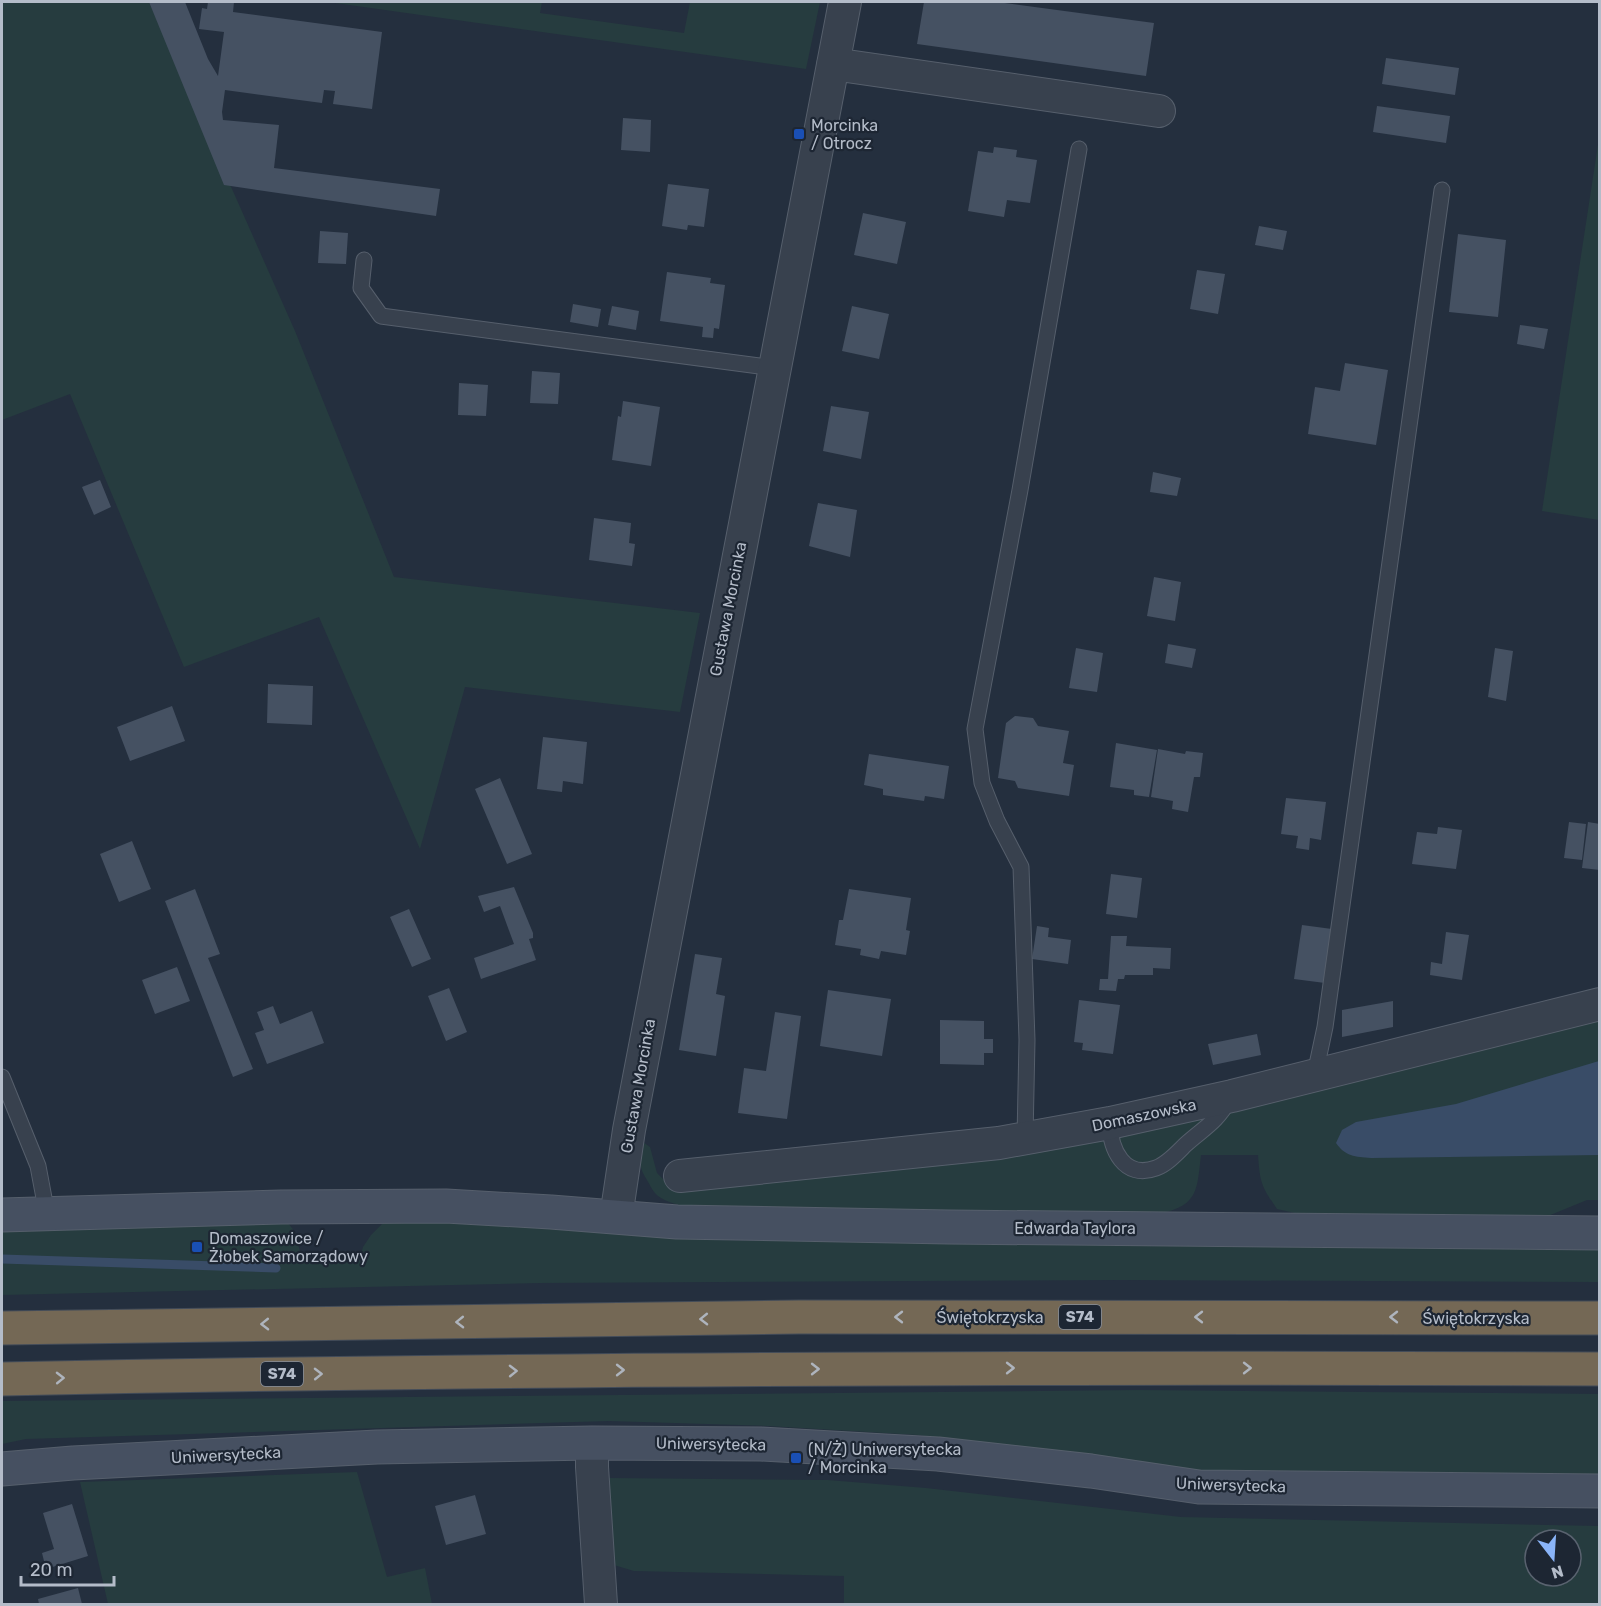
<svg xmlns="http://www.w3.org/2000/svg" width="1601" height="1606" viewBox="0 0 1601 1606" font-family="Rubik,sans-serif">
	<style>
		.green { fill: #263c3f; fill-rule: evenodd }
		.water { fill: #394c67 }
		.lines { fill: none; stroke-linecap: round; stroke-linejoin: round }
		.stream { stroke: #394c67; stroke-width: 9 }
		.building { fill: #455162 }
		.lane-casing { stroke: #565f6c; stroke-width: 17 }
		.street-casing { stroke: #565f6c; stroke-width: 34 }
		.secondary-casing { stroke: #565f6c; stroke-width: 35 }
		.highway-casing { stroke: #434c59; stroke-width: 35 }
		.lane { stroke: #38414e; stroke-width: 15 }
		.street { stroke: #38414e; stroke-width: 32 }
		.secondary { stroke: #465061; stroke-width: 33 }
		.highway { stroke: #746855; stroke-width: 33 }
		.oneway { stroke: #aeb4bd }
		.transit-dot { fill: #1a4fb4; stroke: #1d2633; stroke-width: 2 }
		.labels { text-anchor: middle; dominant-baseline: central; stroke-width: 4.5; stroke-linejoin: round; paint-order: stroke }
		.shield { fill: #1d2633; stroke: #878f9c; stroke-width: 1.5 }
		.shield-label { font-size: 15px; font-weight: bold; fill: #b4bcc9 }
		.poi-label { font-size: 16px; fill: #b4bcc9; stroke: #1d2633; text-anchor: start }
		.street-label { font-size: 16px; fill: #b4bcc9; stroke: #1d2633 }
	</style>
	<rect width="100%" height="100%" fill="#242f3e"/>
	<path class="green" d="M2 2H149L295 331 394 577 700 613 680 712 465 687 420 849 319 617 184 667 70 394 2 420Z
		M328 2H542L540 13 684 33 690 2H820L806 69Z
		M1599 138 1600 520H1599L1542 511Z
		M1599 1020V1200H1587L1548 1216 1299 1214 1277 1209C1261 1186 1260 1182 1258 1155H1201C1197 1188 1199 1205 1162 1213L754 1209C727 1208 680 1212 658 1196 653 1192 650 1185 647 1180 638 1167 638 1155 640 1140L650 1147 657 1173 667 1183 679 1189Z
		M285 1219 295 1232 303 1263 359 1261 363 1247 371 1235 382 1224 396 1220 483 1222 712 1240 1599 1248 1600 1282 1122 1280 541 1283 2 1295V1227Z
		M1139 1390 1599 1394 1600 1477 1203 1471 918 1435 768 1426 609 1421 26 1439 2 1444V1401Z
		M357 1472 387 1577 425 1568 432 1604H108L80 1482Z
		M609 1478 828 1480 926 1488 1181 1517 1599 1526V1604H844V1576L634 1571 614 1565ZM1535 1540H1571V1576H1535Z"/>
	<path class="water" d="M1599 1061V1155L1371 1158C1355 1157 1345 1156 1336 1143L1342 1130 1356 1122 1456 1104Z"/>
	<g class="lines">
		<path class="stream" d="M2 1259 276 1268"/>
	</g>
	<path class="building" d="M149 2H185L208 59 218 76 224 32 199 29 202 8 207 9 208 2H234L233 12 382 32 372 109 333 104 335 91 324 90 322 103 225 90 222 112 223 120 279 125 274 168 440 189 436 216 224 185Z
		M924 2H997L1154 23 1146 76 917 44Z
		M1386 58 1459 68 1455 95 1382 84Z
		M1377 106 1450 116 1446 143 1373 132Z
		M623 118 651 120 650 152 621 150Z
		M994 147 1017 150 1016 157 1037 160 1030 203 1007 200 1004 217 968 211 978 151 993 153Z
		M668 184 709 189 704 227 688 225 687 230 662 226Z
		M863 213 906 222 897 264 854 255Z
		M1259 226 1287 231 1283 250 1255 245Z
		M320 231 348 233 346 264 318 263Z
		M1458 234 1506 240 1498 317 1449 312Z
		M1197 270 1225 274 1218 314 1190 309Z
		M667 272 711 278 710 283 725 285 719 329 714 328 713 338 702 337 703 327 660 321Z
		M573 304 601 309 598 327 570 322Z
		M612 306 639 311 636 330 608 325Z
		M852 306 889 314 879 359 842 351Z
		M1520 325 1548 329 1544 349 1517 344Z
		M1345 363 1388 370 1376 445 1308 434 1315 387 1340 391Z
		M532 371 560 373 558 404 530 403Z
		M459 383 488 385 486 416 458 415Z
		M623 401 660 407 651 466 612 460 618 416 621 417Z
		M831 406 869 412 861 459 823 451Z
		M1153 472 1181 478 1177 496 1150 492Z
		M100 480 111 507 94 515 82 487Z
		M818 503 857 510 850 557 809 546Z
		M594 518 631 523 629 543 635 544 632 566 589 560Z
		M1154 577 1181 582 1175 621 1147 616Z
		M1168 644 1196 649 1192 668 1165 663Z
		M1076 648 1103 653 1097 692 1069 688Z
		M1495 648 1513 651 1506 701 1488 697Z
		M268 684 313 686 312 725 267 723Z
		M172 706 185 741 130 761 117 727Z
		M1015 716 1033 718 1038 726 1069 731 1063 763 1074 765 1069 796 1018 788 1015 781 998 778 1006 723Z
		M543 737 587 742 583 784 563 781 562 792 537 789Z
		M1116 743 1157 750 1149 797 1134 795V790L1110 787Z
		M1158 749 1185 754 1186 751 1203 753 1200 777H1194L1188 812 1172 809 1173 801 1151 797Z
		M869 754 949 766 944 799 925 796 924 801 883 795V789L864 785Z
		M500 778 532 854 507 864 475 789Z
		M1286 798 1326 802 1321 840 1310 838 1309 850 1296 848 1298 836 1281 834Z
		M1569 822 1586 824 1582 860 1564 858Z
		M1588 822 1600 824V870L1582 868Z
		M1438 827 1462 830 1456 869 1412 864 1417 832 1437 834Z
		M132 841 151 889 119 902 100 854Z
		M1111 874 1142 878 1137 918 1106 914Z
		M514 887 533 933V938L529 939 536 960 481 979 474 958 514 944 500 906 484 912 478 896Z
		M195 889 220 954 208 958 253 1069 233 1077 165 901Z
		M849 889 911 898 906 930 910 931 906 955 881 951 879 959 860 955 861 949 835 945 839 920H843Z
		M409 909 431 959 412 967 390 917Z
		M1302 925 1332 929 1325 983 1294 979Z
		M1037 926 1049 928 1048 937 1071 940 1068 964 1032 959Z
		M1446 932 1469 935 1462 980 1430 975 1431 962 1442 964Z
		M1111 936H1127L1126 946 1171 948 1170 969 1153 968V975H1125L1124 979H1118L1116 991 1099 990 1100 979H1108Z
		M695 954 722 958 716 994 725 996 716 1056 679 1050Z
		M177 967 190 1001 155 1014 142 980Z
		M449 988 467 1032 446 1041 428 996Z
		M828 990 891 999 882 1056 820 1046Z
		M1079 1000 1120 1005 1113 1054 1082 1050 1083 1043 1074 1042Z
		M1393 1001V1027L1342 1037V1010Z
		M273 1006 280 1024 312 1011 324 1043 267 1064 255 1033 264 1030 257 1012Z
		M775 1012 801 1016 787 1119 738 1113 744 1068 766 1071Z
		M940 1020 984 1021V1039H993V1053H984V1065L940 1064Z
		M1257 1034 1261 1055 1213 1065 1208 1044Z
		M475 1495 486 1534 446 1545 435 1506Z
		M72 1504 88 1556 46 1569 42 1553 54 1549 43 1513Z
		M78 1588 82 1604H39L38 1599Z"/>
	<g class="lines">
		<defs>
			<path id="lane" d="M364 260 361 288 381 316 774 368
				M1315 1074 1325 1027 1442 190
				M2 1077 38 1166 47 1214
				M1110 1123C1110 1149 1124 1180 1156 1168 1167 1164 1177 1153 1185 1145 1205 1127 1215 1124 1230 1099
				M1025 1138 1027 1040 1021 867 997 821 982 783 975 729 1020 490 1079 149"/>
			<path id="street" d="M833 64 1159 111
				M680 1176 999 1143 1110 1123 1232 1096 1600 1004
				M616 1217 629 1130 845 2
				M592 1443V1467L601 1604"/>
			<path id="secondary" d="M2 1215 281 1207 446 1206 551 1212 677 1222 949 1227 1600 1233
				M2 1469 73 1463 377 1447 592 1443 761 1444 938 1454 1091 1471 1199 1487 1600 1491"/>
			<path id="highway" d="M2 1328 799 1317 1600 1318
				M2 1379C534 1368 1067 1367 1600 1369"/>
		</defs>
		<use href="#lane" class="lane-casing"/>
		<use href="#street" class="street-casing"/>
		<use href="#secondary" class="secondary-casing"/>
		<use href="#highway" class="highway-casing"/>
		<use href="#lane" class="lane"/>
		<use href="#street" class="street"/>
		<use href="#secondary" class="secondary"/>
		<use href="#highway" class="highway"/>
	</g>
	<defs><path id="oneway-chevron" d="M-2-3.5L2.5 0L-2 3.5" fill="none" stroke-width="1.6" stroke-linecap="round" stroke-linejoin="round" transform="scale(1.5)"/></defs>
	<g class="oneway">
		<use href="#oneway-chevron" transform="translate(899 1317) rotate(180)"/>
		<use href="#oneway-chevron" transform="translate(1199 1317) rotate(-180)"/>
		<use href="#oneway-chevron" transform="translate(1394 1317) rotate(-180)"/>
		<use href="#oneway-chevron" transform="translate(704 1319) rotate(179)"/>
		<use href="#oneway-chevron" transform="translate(460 1322) rotate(179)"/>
		<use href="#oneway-chevron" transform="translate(265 1324) rotate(179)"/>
		<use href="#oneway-chevron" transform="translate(1010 1368)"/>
		<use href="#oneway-chevron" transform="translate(1247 1368)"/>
		<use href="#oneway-chevron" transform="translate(815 1369)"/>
		<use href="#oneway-chevron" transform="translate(620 1370)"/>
		<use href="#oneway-chevron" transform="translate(513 1371) rotate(-1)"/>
		<use href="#oneway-chevron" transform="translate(318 1374) rotate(-1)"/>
		<use href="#oneway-chevron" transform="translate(60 1378) rotate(-1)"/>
	</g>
	<g class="transit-dot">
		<rect x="793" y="128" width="12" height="12" rx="3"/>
		<rect x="191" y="1241" width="12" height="12" rx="3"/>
		<rect x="790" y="1452" width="12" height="12" rx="3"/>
	</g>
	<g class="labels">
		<g class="shield">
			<rect x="1059" y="1305" width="42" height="24" rx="4.5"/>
			<rect x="261" y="1362" width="42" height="24" rx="4.5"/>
		</g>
		<g class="shield-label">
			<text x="1080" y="1317">S74</text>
			<text x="282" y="1374">S74</text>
		</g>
		<g class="poi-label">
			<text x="811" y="125">Morcinka<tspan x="811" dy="18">/ Otrocz</tspan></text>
			<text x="209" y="1238">Domaszowice /<tspan x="209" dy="18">Żłobek Samorządowy</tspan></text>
			<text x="808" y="1449">(N/Ż) Uniwersytecka<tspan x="808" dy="18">/ Morcinka</tspan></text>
		</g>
		<g class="street-label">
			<text transform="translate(728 609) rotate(-79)">Gustawa Morcinka</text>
			<text transform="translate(638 1086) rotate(-80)">Gustawa Morcinka</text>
			<text transform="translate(1144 1115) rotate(-12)">Domaszowska</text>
			<text x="1075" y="1228">Edwarda Taylora</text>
			<text x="990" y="1317">Świętokrzyska</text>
			<text x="1476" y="1318">Świętokrzyska</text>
			<text transform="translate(711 1444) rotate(1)">Uniwersytecka</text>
			<text transform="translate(226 1455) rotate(-3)">Uniwersytecka</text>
			<text transform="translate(1231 1485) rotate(2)">Uniwersytecka</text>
		</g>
	</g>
	<rect width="1601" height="1606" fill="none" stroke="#b4bcc9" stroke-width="6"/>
	<g transform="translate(1553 1558) rotate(163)"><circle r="28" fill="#1d2633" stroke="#59626f" stroke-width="1.5"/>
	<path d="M0-4.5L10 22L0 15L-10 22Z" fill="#8ab4f8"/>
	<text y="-9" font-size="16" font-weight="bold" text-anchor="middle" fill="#b4bcc9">N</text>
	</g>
	<path d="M21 1576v9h93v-9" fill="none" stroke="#b4bcc9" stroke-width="3"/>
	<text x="30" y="1576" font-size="18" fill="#b4bcc9" stroke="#1d2633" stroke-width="4.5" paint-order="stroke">20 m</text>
</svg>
